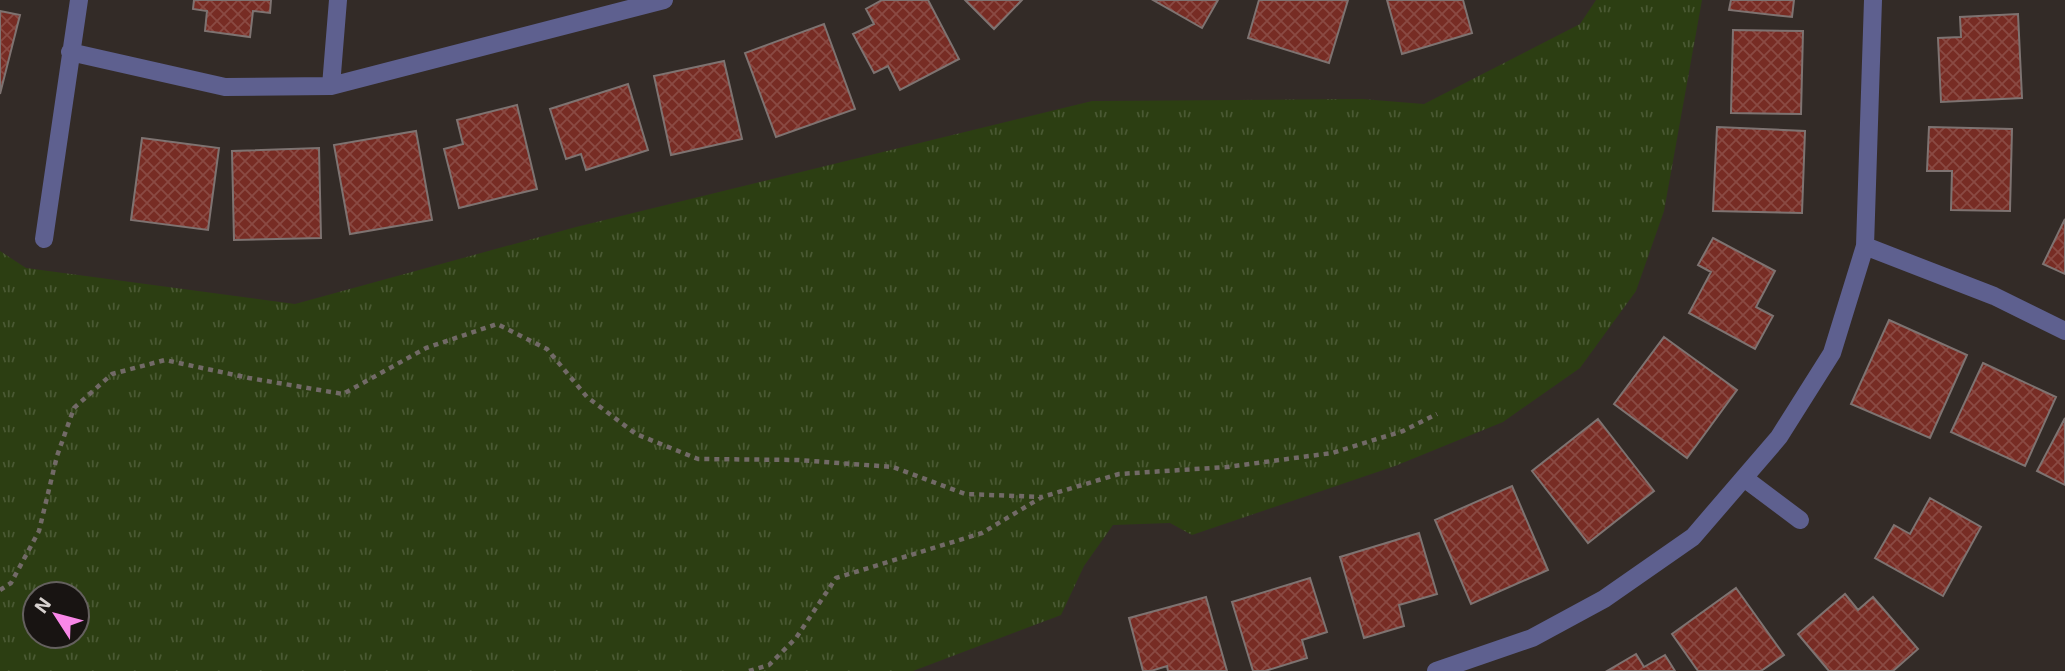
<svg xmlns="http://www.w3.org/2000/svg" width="2065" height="671" viewBox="0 0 2065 671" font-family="'Exo 2',sans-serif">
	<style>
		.grass { fill: url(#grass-tufts); fill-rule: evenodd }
		.building { fill: url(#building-cross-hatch); stroke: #7e7371; stroke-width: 2 }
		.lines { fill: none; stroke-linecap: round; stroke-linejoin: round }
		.path { stroke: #726a67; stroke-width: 4.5; stroke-dasharray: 5 5; stroke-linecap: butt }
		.minor { stroke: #5e608f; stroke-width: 18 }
	</style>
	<defs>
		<pattern id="grass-tufts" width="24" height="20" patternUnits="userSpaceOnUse" patternTransform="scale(1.75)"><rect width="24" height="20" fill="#2c3e12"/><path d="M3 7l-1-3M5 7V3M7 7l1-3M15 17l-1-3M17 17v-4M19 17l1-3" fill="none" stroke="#4a5933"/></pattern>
		<pattern id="building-cross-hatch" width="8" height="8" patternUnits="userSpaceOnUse" patternTransform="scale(1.75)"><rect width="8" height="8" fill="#772c24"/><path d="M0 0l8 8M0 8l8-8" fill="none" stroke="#8a4a43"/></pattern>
	</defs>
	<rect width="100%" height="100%" fill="#332b27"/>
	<path class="grass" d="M1596 0H1702L1664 211 1636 291 1580 368 1503 422 1395 466 1192 535 1170 523 1113 525 1084 566 1061 615 913 671H0V251L26 268 295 304 576 227 1092 101 1362 99 1424 104 1580 24ZM77 594V636H35V594Z"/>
	<path class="building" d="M194 0H271L270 13 253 11 250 37 205 31 207 11 193 9Z
		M882 0H928L959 59 900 90 888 66 874 73 853 34 874 24 866 9Z
		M965 0H1022L994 29Z
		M1153 0H1218L1202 28Z
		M1259 0H1348L1329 63 1248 38Z
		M1387 0H1463L1472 33 1402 54Z
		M1731 0H1794L1792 17 1729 10Z
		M0 11 20 15 0 94Z
		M2018 14 2022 98 1941 102 1938 38 1961 37 1960 17Z
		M824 24 855 109 776 137 745 53Z
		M1733 30 1803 31 1801 114 1731 113Z
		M724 61 742 139 671 155 654 76Z
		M628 84 648 150 586 170 581 154 566 159 550 109Z
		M517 105 537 189 459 208 444 149 463 144 457 120Z
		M1717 127 1805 131 1802 213 1713 211Z
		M1929 127 2012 129 2010 211 1951 210 1952 171H1927Z
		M416 131 432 220 350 234 334 145Z
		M142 138 219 148 208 230 131 220Z
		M319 148 321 238 234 240 232 151Z
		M2065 219V274L2043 264Z
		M1713 238 1775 271 1756 307 1773 316 1755 349 1689 313 1711 272 1698 265Z
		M1889 320 1967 355 1930 438 1851 404Z
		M1664 337 1737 390 1687 458 1614 404Z
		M1983 363 2056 397 2025 466 1951 432Z
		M2065 418V485L2037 471Z
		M1598 419 1654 491 1588 543 1532 471Z
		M1512 486 1548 570 1471 604 1435 520Z
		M1930 498 1981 527 1943 596 1875 558 1894 525 1910 534Z
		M1419 533 1437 594 1399 605 1404 626 1364 638 1340 557Z
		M1310 578 1327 632 1302 640 1307 658 1265 671H1253L1232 602Z
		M1736 588 1784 655 1761 671H1698L1672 634Z
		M1845 594 1858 610 1873 597 1918 649 1893 671H1829L1798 634Z
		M1206 597 1227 671H1168L1167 666 1151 671H1143L1129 618Z
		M1636 654 1644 667 1665 655 1675 671H1607Z"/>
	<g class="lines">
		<path class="path" d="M0 590 11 583 39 531 57 456 74 408 112 374 165 360 249 378 343 394 426 348 497 324 547 349 587 397 636 434 698 459 798 460 893 467 965 494 1042 497
			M749 671 769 665 796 638 836 578 982 533 1042 497 1119 474 1227 467 1332 453 1403 431 1437 414"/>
		<path class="minor" d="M70 52 225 87 331 86 664 0
			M331 86 338 0
			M44 239 79 0
			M1865 246 1994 296 2065 331
			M1744 478 1800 520
			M1436 671 1532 638 1604 599 1693 537 1779 437 1832 353 1865 246 1873 0"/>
	</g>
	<g transform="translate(56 615) rotate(306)"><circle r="33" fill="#181412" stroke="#64605e" stroke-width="2"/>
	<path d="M0-5L12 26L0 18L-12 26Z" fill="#f987e8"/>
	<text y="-10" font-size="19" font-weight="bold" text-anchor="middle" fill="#d7d1cf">N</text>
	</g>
</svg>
